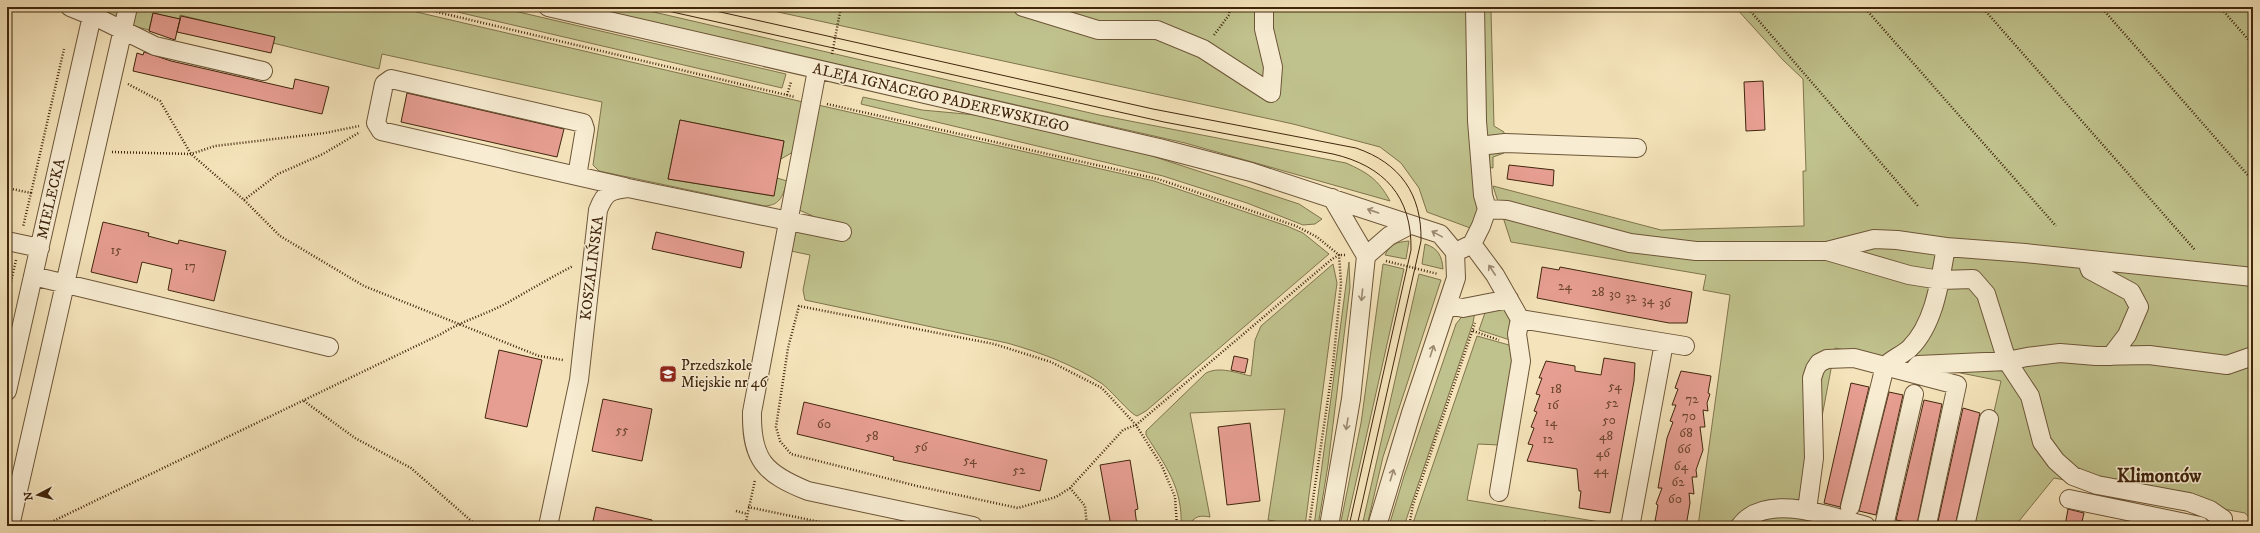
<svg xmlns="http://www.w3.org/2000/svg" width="2260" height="533" viewBox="0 0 2260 533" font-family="'IM FELL DW Pica',serif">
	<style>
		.green { fill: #c0c28d; stroke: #80744c }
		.building { fill: #e79e92; stroke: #40260c }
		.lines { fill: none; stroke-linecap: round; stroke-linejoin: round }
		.minor-casing { stroke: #6d5638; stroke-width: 20 }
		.path { stroke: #40260c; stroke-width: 2.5; stroke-dasharray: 1 2; stroke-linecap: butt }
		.minor { stroke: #f8edd3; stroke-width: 18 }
		.tram { stroke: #40260c; stroke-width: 1 }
		.oneway { stroke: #9c8a70 }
		.labels { text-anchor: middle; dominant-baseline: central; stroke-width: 3; stroke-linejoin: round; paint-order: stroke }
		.number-label { font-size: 13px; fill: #6a442e }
		.street-label { font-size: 15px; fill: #40260c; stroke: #f8edd3 }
		.poi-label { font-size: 15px; fill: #40260c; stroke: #f8edd3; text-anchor: start }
		.district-label { font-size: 19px; font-weight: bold; fill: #40260c; stroke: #f8edd3 }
	</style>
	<rect width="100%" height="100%" fill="#f5e4bb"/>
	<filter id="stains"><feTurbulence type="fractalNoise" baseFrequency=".005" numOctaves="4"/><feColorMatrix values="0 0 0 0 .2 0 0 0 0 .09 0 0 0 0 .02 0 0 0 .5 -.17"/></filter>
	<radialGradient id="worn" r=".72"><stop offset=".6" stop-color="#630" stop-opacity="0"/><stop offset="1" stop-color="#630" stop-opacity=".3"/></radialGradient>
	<path class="green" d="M107 7H120L117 20 110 15Z
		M135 7H395L803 102 793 152 781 159 784 141 680 120 668 179 773 196 777 178 787 181C783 195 781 205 765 206L599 171 593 165 602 102 382 54 379 69 273 43 274 38 180 15 179 19 153 13 149 30 130 25Z
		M436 7H497L786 74 782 88Z
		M583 7H632L1099 115 1346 163C1368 173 1378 179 1390 201L1185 143Z
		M755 7H1485V10L1491 11 1494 126 1504 132V153L1493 157V168L1475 165 1478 207 1473 229 1427 212 1419 188 1401 163 1380 147 1293 124Z
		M1735 7H2253V522L2245 513 2054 478 2015 526H1968L2001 381 1835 348 1803 517 1839 526H1698L1730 295 1703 290 1706 275 1511 242 1493 186 1661 230 1804 226 1803 171H1806L1803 79 1783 60Z
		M863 97 922 110 976 115 1143 153 1299 204 1322 219 1315 224 1303 225 1247 203 1163 176 861 104Z
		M818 105 1154 181 1287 226 1303 233 1329 254 1146 411 1137 416C1130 414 1111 390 1101 383 1072 364 1039 352 1007 343L805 300 803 290 810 255 791 251 797 227 812 221 813 216 799 210Z
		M1409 241 1406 259 1385 255C1390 244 1397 242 1409 241Z
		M1425 244C1438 248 1442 256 1443 269L1422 264Z
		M1349 262 1350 287 1328 465 1318 526H1314Z
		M1333 264 1337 283 1305 526 1268 520 1285 409 1190 413 1210 517C1199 515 1195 516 1188 526H1181C1183 488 1165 465 1146 435V431L1206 373C1220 366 1236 373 1251 376L1255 340 1261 326Z
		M1383 264 1404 269 1346 526H1340L1361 423Z
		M1419 274 1441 280 1383 457 1367 526H1362Z
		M1502 306 1510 314V340L1479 330 1487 307Z
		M1475 311 1473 323 1404 526H1389L1404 476 1456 324 1464 314Z
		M1477 336 1509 345 1513 361 1499 445 1478 444 1467 500 1624 526H1412Z"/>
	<path class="building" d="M153 13 180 19 175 40 149 31Z
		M181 16 275 37 271 53 177 32Z
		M144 52 171 61 293 89 295 79 329 87 322 114 133 71 137 53 143 55Z
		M1763 81 1765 130 1746 131 1744 82Z
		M407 93 564 129 557 157 401 122Z
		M680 120 784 141 774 196 668 179Z
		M1509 165 1554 170 1553 186 1507 179Z
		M103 222 149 233 148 236 178 244 179 240 226 251 214 301 168 290 172 269 142 262 137 283 91 272Z
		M656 232 744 252 741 268 652 249Z
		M1542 267 1559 270 1560 267 1692 292 1687 323H1669L1537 298Z
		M499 350 542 360 527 427 485 418Z
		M1234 356 1248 359 1245 373 1231 370Z
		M1604 358 1635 363 1634 381 1610 513 1579 508 1581 491H1579L1577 469 1527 461 1533 445 1528 444 1534 428 1531 427 1537 412 1534 411 1540 395 1536 394 1542 378H1539L1546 361 1575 366V371L1601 375Z
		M1681 371 1711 376 1708 393 1710 394 1707 403 1708 411 1703 410 1705 427H1700L1703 450 1696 470 1697 477H1692L1694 494 1689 493 1690 503 1686 526 1655 521 1658 505 1656 504 1662 488H1658L1667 438 1673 422 1670 421 1676 405H1672L1678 389 1675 388Z
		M1851 383 1869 387 1840 507 1824 503Z
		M1889 392 1903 395 1876 515 1859 511Z
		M603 399 652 409 642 461 592 451Z
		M1924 400 1942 404 1917 524 1896 520Z
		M804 402 1047 460 1040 491 893 460 894 457 797 434Z
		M1963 408 1980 413 1955 526H1937Z
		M1250 423 1260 501 1227 505 1218 427Z
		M1130 460 1138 509 1135 510 1137 526H1111L1100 465Z
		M596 507 652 520 651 526H592Z
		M2068 509 2084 513 2081 526H2065Z"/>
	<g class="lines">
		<defs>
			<path id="minor" d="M70 7 102 20 155 46 263 71
				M548 7 1159 148 1251 172 1440 234 1455 252 1456 278 1411 413 1377 526
				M1023 7 1098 30H1157L1203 49 1271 93 1273 67 1264 29V7
				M817 70 752 412C751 460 765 474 808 491L973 526
				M1479 146 1505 143 1637 148
				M577 176 585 129 583 123 391 79 384 84 376 123 381 131 625 187
				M1487 209 1507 210 1630 243 1696 251H1827L1909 275 1940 280 1973 279 1986 294 2007 361 2030 396 2042 442 2056 461 2073 476 2097 485 2189 502 2210 510 2223 519 2222 526
				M7 241 40 248
				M1472 244 1495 275 1520 319 1517 334 1521 361 1499 492
				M1462 249 1472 244 1481 226 1487 209 1483 195 1477 121 1475 7
				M1827 251 1874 239 1897 240 1946 247 2025 253 2253 277
				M1366 256 1389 236 1410 225
				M2087 261 2090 270 2131 292 2139 307 2127 335 2111 356
				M33 276 329 347
				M1447 305 1463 308 1509 299
				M1520 319 1685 346
				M1912 372 1918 365 2007 361 2027 357 2060 353 2096 356 2149 355 2227 365 2253 356
				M7 391 94 7
				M2069 499 2200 526
				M1850 507 1885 366C1892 359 1904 354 1910 348 1935 323 1940 280 1946 247
				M1807 510 1814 458 1812 378 1815 369 1819 363 1827 359 1854 358 1957 385 1927 524
				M1631 522 1664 343
				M10 526 128 7
				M548 526 579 380 598 210C605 192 610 190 628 188L842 232
				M1329 526 1351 399 1366 256 1332 198
				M1740 526C1766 491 1832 517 1866 526
				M1884 526 1914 394
				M1965 526 1989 419"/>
		</defs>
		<use href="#minor" class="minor-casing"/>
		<path class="path" d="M416 7 795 97
			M1747 7 1918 206
			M1864 7 2056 226
			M1982 7 2195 250
			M2101 7 2253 181
			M2220 7 2253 45
			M1214 35 1229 15 1230 7
			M832 54 841 7
			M128 84 160 101 191 154 244 200 280 236 364 286 539 356 563 360
			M787 95 791 82
			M827 104 1158 179 1296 226 1317 237 1339 255 1341 283 1333 365 1309 526
			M112 152 191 154 215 146 325 133 359 126
			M7 188 31 193 23 227
			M31 193 64 49
			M244 200 278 174 323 154 360 132
			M1386 261 1438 274
			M7 299 16 260
			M1473 331 1499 340
			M304 401 355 438 411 468 477 526
			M1070 488 1085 506 1087 526
			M748 507 839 526
			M736 511 747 514
			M1544 521 1547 526
			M43 526 441 334C462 321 484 315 505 304 528 291 550 278 573 266
			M745 526 755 480
			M1177 526 1175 497 1162 466 1136 425 1102 388 1051 362 994 344 799 306 788 348 776 427 780 441 791 454 917 486 1018 508 1056 497 1070 488 1123 430 1136 425 1332 259 1339 255H1346
			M1409 526 1413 505 1475 323"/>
		<use href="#minor" class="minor"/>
		<path class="tram" d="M650 7 1164 122 1333 154C1384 166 1412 196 1411 250L1349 526
			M698 7 1153 109 1356 148C1400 163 1422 194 1421 241L1357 526"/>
	</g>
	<defs><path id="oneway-shaft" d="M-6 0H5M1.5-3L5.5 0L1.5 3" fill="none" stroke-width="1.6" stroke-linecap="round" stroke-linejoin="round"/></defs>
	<g class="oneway">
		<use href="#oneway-shaft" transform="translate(1373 211) rotate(-161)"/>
		<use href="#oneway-shaft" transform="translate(1437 234) rotate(-151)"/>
		<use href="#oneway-shaft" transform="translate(1492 270) rotate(-123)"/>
		<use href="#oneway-shaft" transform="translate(1362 295) rotate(96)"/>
		<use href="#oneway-shaft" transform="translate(1432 351) rotate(-72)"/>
		<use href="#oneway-shaft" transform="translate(1347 424) rotate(99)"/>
		<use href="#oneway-shaft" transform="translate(1392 475) rotate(-73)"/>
	</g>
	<defs>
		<symbol id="school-square" viewBox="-11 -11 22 22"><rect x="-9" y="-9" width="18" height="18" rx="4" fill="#8f2418" stroke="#f8edd3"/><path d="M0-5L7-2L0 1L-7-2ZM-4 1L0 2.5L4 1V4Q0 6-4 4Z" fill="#fff"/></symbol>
	</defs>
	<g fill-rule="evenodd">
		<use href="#school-square" x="658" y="364" width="20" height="20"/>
	</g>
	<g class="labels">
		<g class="number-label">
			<text x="116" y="250">15</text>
			<text x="190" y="266">17</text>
			<text x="1565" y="286">24</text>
			<text x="1598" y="292">28</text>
			<text x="1615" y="294">30</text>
			<text x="1631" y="297">32</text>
			<text x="1648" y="300">34</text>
			<text x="1665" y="303">36</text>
			<text x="1615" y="386">54</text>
			<text x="1556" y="389">18</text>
			<text x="1692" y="399">72</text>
			<text x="1612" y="403">52</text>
			<text x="1553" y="405">16</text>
			<text x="1689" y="416">70</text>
			<text x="1609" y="420">50</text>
			<text x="1551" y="422">14</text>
			<text x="824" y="424">60</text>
			<text x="622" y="430">55</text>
			<text x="1686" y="433">68</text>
			<text x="872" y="436">58</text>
			<text x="1606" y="436">48</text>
			<text x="1548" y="439">12</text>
			<text x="921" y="447">56</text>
			<text x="1684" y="449">66</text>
			<text x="1603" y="453">46</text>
			<text x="970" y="460">54</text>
			<text x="1681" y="466">64</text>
			<text x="1019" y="470">52</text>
			<text x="1601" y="470">44</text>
			<text x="1678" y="482">62</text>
			<text x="1675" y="499">60</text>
		</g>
		<g class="street-label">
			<text transform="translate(941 98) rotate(13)">ALEJA IGNACEGO PADEREWSKIEGO</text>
			<text transform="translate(51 199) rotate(-77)">MIELECKA</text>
			<text transform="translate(592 268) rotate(-83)">KOSZALIŃSKA</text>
		</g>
		<g class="poi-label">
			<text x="681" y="365">Przedszkole<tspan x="681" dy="17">Miejskie nr 46</tspan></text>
		</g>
		<g class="district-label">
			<text x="2159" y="476">Klimontów</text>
		</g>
	</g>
	<rect width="2260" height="533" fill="none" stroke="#f5e4bb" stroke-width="24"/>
	<rect x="8" y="8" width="2244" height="517" fill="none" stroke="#40260c" stroke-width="2"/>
	<rect x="12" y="12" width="2236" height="509" fill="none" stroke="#40260c"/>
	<g transform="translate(38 495) rotate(263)" stroke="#f8edd3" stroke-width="3" paint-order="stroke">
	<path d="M0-3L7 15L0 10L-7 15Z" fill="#40260c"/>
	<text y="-6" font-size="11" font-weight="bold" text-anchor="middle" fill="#40260c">N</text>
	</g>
	<rect width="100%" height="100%" filter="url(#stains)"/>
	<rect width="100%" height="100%" fill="url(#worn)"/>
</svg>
